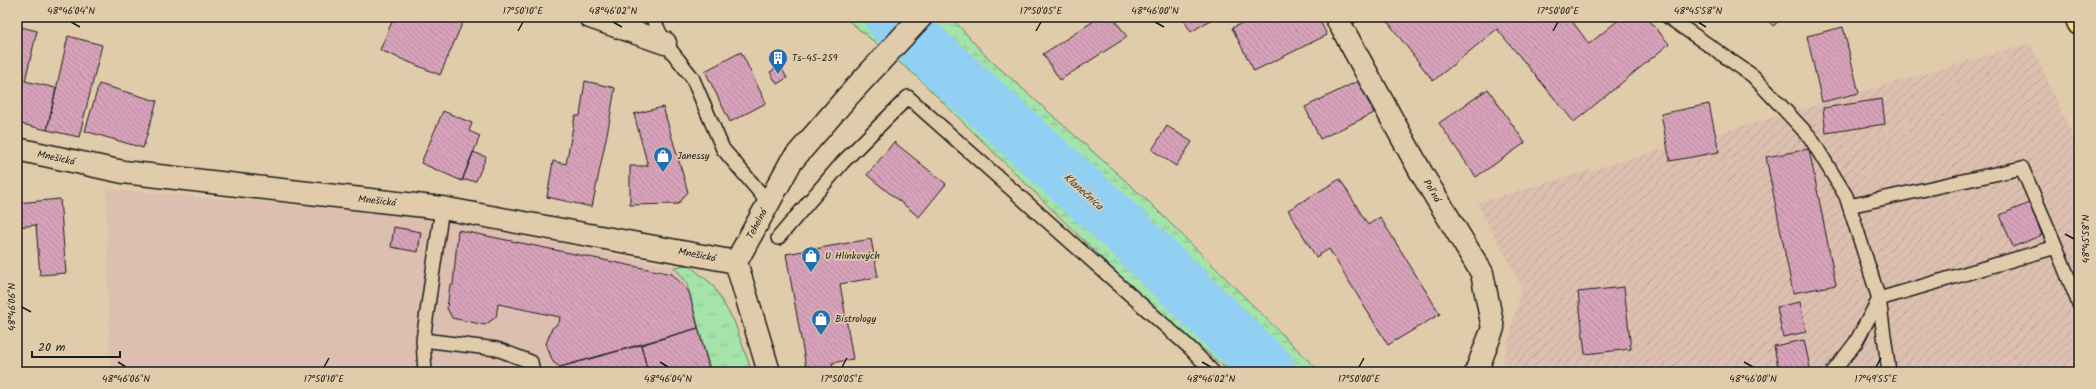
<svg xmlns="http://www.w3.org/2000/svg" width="2096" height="389" viewBox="0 0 2096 389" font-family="Kalam,sans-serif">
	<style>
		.built { fill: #ddbfaf }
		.industrial { fill: url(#industrial-furrows) }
		.grass { fill: url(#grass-tufts); stroke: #608063 }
		.wetland { fill: url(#wetland-marsh); stroke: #608063 }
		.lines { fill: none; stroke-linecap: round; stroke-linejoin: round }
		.river { stroke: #92d0f3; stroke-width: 53 }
		.building { fill: url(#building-back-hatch); stroke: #1c1c1c }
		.service-casing { stroke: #1c1c1c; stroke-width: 16 }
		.minor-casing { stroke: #1c1c1c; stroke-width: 25 }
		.tertiary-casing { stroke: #1c1c1c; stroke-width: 25 }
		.primary-casing { stroke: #1c1c1c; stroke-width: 25 }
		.service { stroke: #e0ccaa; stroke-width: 13 }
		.minor { stroke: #e0ccaa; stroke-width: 22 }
		.tertiary { stroke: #e0ccaa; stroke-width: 22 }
		.primary { stroke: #fbe080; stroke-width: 22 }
		.ticks { fill: none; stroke: #1c1c1c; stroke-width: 1.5 }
		.labels { text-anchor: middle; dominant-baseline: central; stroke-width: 3.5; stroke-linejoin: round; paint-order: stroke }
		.poi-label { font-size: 10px; fill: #1c1c1c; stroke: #e0ccaa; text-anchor: start }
		.street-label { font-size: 10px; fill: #1c1c1c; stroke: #e0ccaa }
		.water-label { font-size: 11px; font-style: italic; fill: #344047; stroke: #e0ccaa }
		.neatline { fill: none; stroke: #1c1c1c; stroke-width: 1.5 }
		.ticks-label { font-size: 10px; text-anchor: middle; fill: #1c1c1c }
	</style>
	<defs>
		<pattern id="industrial-furrows" width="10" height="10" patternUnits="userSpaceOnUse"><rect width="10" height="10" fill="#ddbfaf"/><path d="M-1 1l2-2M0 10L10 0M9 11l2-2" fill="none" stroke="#bda496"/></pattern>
		<pattern id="grass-tufts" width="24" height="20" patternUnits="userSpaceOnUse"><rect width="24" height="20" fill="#a4e3aa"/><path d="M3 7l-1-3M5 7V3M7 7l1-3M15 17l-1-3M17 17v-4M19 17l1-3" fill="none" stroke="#8dc292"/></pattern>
		<pattern id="wetland-marsh" width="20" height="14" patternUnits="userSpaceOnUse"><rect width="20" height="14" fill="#a4e3aa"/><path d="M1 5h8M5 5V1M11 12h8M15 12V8" fill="none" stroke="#8dc292"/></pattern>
		<pattern id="building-back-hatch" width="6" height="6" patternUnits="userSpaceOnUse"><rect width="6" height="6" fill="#d7a2ba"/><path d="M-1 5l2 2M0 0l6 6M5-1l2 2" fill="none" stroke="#b88b9f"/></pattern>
	</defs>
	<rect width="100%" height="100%" fill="#e0ccaa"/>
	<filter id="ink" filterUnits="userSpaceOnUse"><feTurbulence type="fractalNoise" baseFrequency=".025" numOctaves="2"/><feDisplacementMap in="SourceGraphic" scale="8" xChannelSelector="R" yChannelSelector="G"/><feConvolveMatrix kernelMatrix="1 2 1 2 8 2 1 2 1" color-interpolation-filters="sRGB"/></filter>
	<g filter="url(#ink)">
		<path class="built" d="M106 189 418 215 674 267 686 281 711 372H110Z"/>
		<path class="industrial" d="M2030 43 2079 150V372H1500L1522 287 1477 203Z"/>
		<path class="grass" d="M688 265 712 284 734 321 752 372H711L686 281 674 267Z"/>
		<path class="wetland" d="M844 17H951L985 55 1148 201 1320 372H1230L1136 292 915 75Z"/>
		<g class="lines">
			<path class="river" d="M891 17 1127 232 1270 372"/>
		</g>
		<path class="building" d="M394 17H465L440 75 380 50Z
			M1100 17H1113L1127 37 1060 80 1043 54Z
			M1182 17H1215L1191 32Z
			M1255 17H1318L1327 35 1254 71 1232 28Z
			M1351 17H1366L1354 23Z
			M1384 17H1569L1589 44 1622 17H1647L1669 44 1574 122 1497 29 1433 81Z
			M1765 17H1784L1773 26Z
			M17 26 37 31 25 81 56 88 47 130 17 123Z
			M1843 27 1859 93 1822 102 1807 36Z
			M68 36 102 45 79 137 47 130Z
			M741 52 766 103 730 122 705 71Z
			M780 66 787 78 777 84 770 72Z
			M585 81 615 88 609 124 592 207 547 197 553 161 566 164 575 116H580Z
			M1358 81 1374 113 1320 139 1305 107Z
			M99 84 157 101 143 148 85 131Z
			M1488 89 1525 143 1476 177 1439 123Z
			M1882 99 1885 124 1826 133 1823 108Z
			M1709 104 1719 152 1670 161 1661 114Z
			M663 107 688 192 678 204 630 205V166H648L634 114Z
			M443 111 472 123 469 131 480 136 462 181 421 163Z
			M1167 126 1192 142 1176 166 1152 150Z
			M894 142 946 184 919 217 867 175Z
			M1809 149 1836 285 1793 293 1766 157Z
			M473 152 486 157 476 181 462 180Z
			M1340 179 1368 225 1380 217 1440 314 1388 345 1329 249 1316 257 1288 210Z
			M60 199 66 273 40 275 36 225 17 227V203Z
			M2029 203 2042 235 2013 247 2000 215Z
			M394 227 421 232 418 252 391 247Z
			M458 230 672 274 689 292 698 328 560 367 553 362 546 344 552 328 559 323 560 317 498 304 496 317 485 325 452 318 447 308 450 285H453Z
			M871 239 878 277 840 284 853 359 832 363 834 372H810L809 366 806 367 786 254Z
			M1624 287 1631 349 1585 354 1578 292Z
			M1800 302 1806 332 1783 337 1777 307Z
			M698 328 710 372H648L641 345Z
			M1804 340 1811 372H1779L1774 346Z
			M641 345 648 372H561L560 367Z"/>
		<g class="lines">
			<defs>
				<path id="service" d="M652 17 665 43 692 77 723 149 768 202
					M1668 17 1753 76 1810 137 1846 196 1879 299 1856 342 1833 372
					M1849 206 2022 168 2056 247
					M778 238 843 162 908 97 1190 348 1213 372
					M423 340 497 349 531 362 533 372
					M425 372 423 340 442 208
					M1889 372 1879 299 2056 247 2079 304"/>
				<path id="minor" d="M590 17 665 43
					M1336 17 1422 174 1482 273 1493 328 1476 372
					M17 149 123 172 442 208 736 262"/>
				<path id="tertiary" d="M769 372 736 262 791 162 848 96 921 17"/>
				<path id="primary" d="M2076 17 2079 24"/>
			</defs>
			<use href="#service" class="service-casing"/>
			<use href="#minor" class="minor-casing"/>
			<use href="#tertiary" class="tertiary-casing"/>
			<use href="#primary" class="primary-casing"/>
			<use href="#service" class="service"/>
			<use href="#minor" class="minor"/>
			<use href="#tertiary" class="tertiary"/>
			<use href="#primary" class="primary"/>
		</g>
	</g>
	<path class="ticks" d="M71 22 80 27M613 22 622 27M1155 22 1164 27M1698 22 1706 27M518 31 523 22M1036 31 1041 22M1553 31 1558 22M2065 234 2074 239M22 307 31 312M118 362 126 367M660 362 668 367M1202 362 1211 367M1744 362 1753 367M324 367 329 358M842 367 847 358M1359 367 1364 358M1876 367 1881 358"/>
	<defs>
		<symbol id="building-pin" viewBox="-11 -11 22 30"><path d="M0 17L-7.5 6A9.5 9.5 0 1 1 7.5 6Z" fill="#1f6fb2" stroke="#e0ccaa"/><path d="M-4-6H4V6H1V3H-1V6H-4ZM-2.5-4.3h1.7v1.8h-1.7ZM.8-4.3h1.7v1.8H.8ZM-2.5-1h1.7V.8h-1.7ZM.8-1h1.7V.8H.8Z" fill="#fff"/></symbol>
		<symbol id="shop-pin" viewBox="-11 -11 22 30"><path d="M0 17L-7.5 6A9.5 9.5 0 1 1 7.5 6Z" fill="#1f6fb2" stroke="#e0ccaa"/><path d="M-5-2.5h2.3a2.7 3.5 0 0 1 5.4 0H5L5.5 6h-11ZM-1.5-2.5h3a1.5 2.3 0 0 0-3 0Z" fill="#fff"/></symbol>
	</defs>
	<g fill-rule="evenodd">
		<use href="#building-pin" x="767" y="47" width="22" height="30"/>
		<use href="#shop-pin" x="652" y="145" width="22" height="30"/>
		<use href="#shop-pin" x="800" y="245" width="22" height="30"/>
		<use href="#shop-pin" x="810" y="308" width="22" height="30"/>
	</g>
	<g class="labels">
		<g class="poi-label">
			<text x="792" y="58">Ts-45-259</text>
			<text x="677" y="156">Janessy</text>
			<text x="825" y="256">U Hlinkových</text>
			<text x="835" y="319">Bistrology</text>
		</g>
		<g class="street-label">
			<text transform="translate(56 158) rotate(12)">Mnešická</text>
			<text transform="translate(1432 191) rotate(59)">Poľná</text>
			<text transform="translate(377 201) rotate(6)">Mnešická</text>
			<text transform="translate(757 224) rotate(-62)">Tehelná</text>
			<text transform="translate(697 255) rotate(11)">Mnešická</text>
		</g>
		<g class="water-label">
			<text transform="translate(1083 192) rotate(42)">Klanečnica</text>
		</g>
	</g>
	<rect width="2096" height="389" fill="none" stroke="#e0ccaa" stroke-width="44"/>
	<path d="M32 351v6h88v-6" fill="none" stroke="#1c1c1c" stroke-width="2"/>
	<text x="38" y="351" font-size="12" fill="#1c1c1c" stroke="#e0ccaa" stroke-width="3" paint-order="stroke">20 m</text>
	<rect x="22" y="22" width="2052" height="345" class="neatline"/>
	<g class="ticks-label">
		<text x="71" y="14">48°46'04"N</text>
		<text x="523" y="14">17°50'10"E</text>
		<text x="613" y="14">48°46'02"N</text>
		<text x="1041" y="14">17°50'05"E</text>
		<text x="1155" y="14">48°46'00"N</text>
		<text x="1558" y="14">17°50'00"E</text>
		<text x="1698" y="14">48°45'58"N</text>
		<text transform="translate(2085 239) rotate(-90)" y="4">48°45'58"N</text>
		<text transform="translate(11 307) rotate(-90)" y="4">48°46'06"N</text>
		<text x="126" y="382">48°46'06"N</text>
		<text x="324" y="382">17°50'10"E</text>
		<text x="668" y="382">48°46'04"N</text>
		<text x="842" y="382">17°50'05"E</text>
		<text x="1211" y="382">48°46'02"N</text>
		<text x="1359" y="382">17°50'00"E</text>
		<text x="1753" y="382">48°46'00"N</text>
		<text x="1876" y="382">17°49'55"E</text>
	</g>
</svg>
